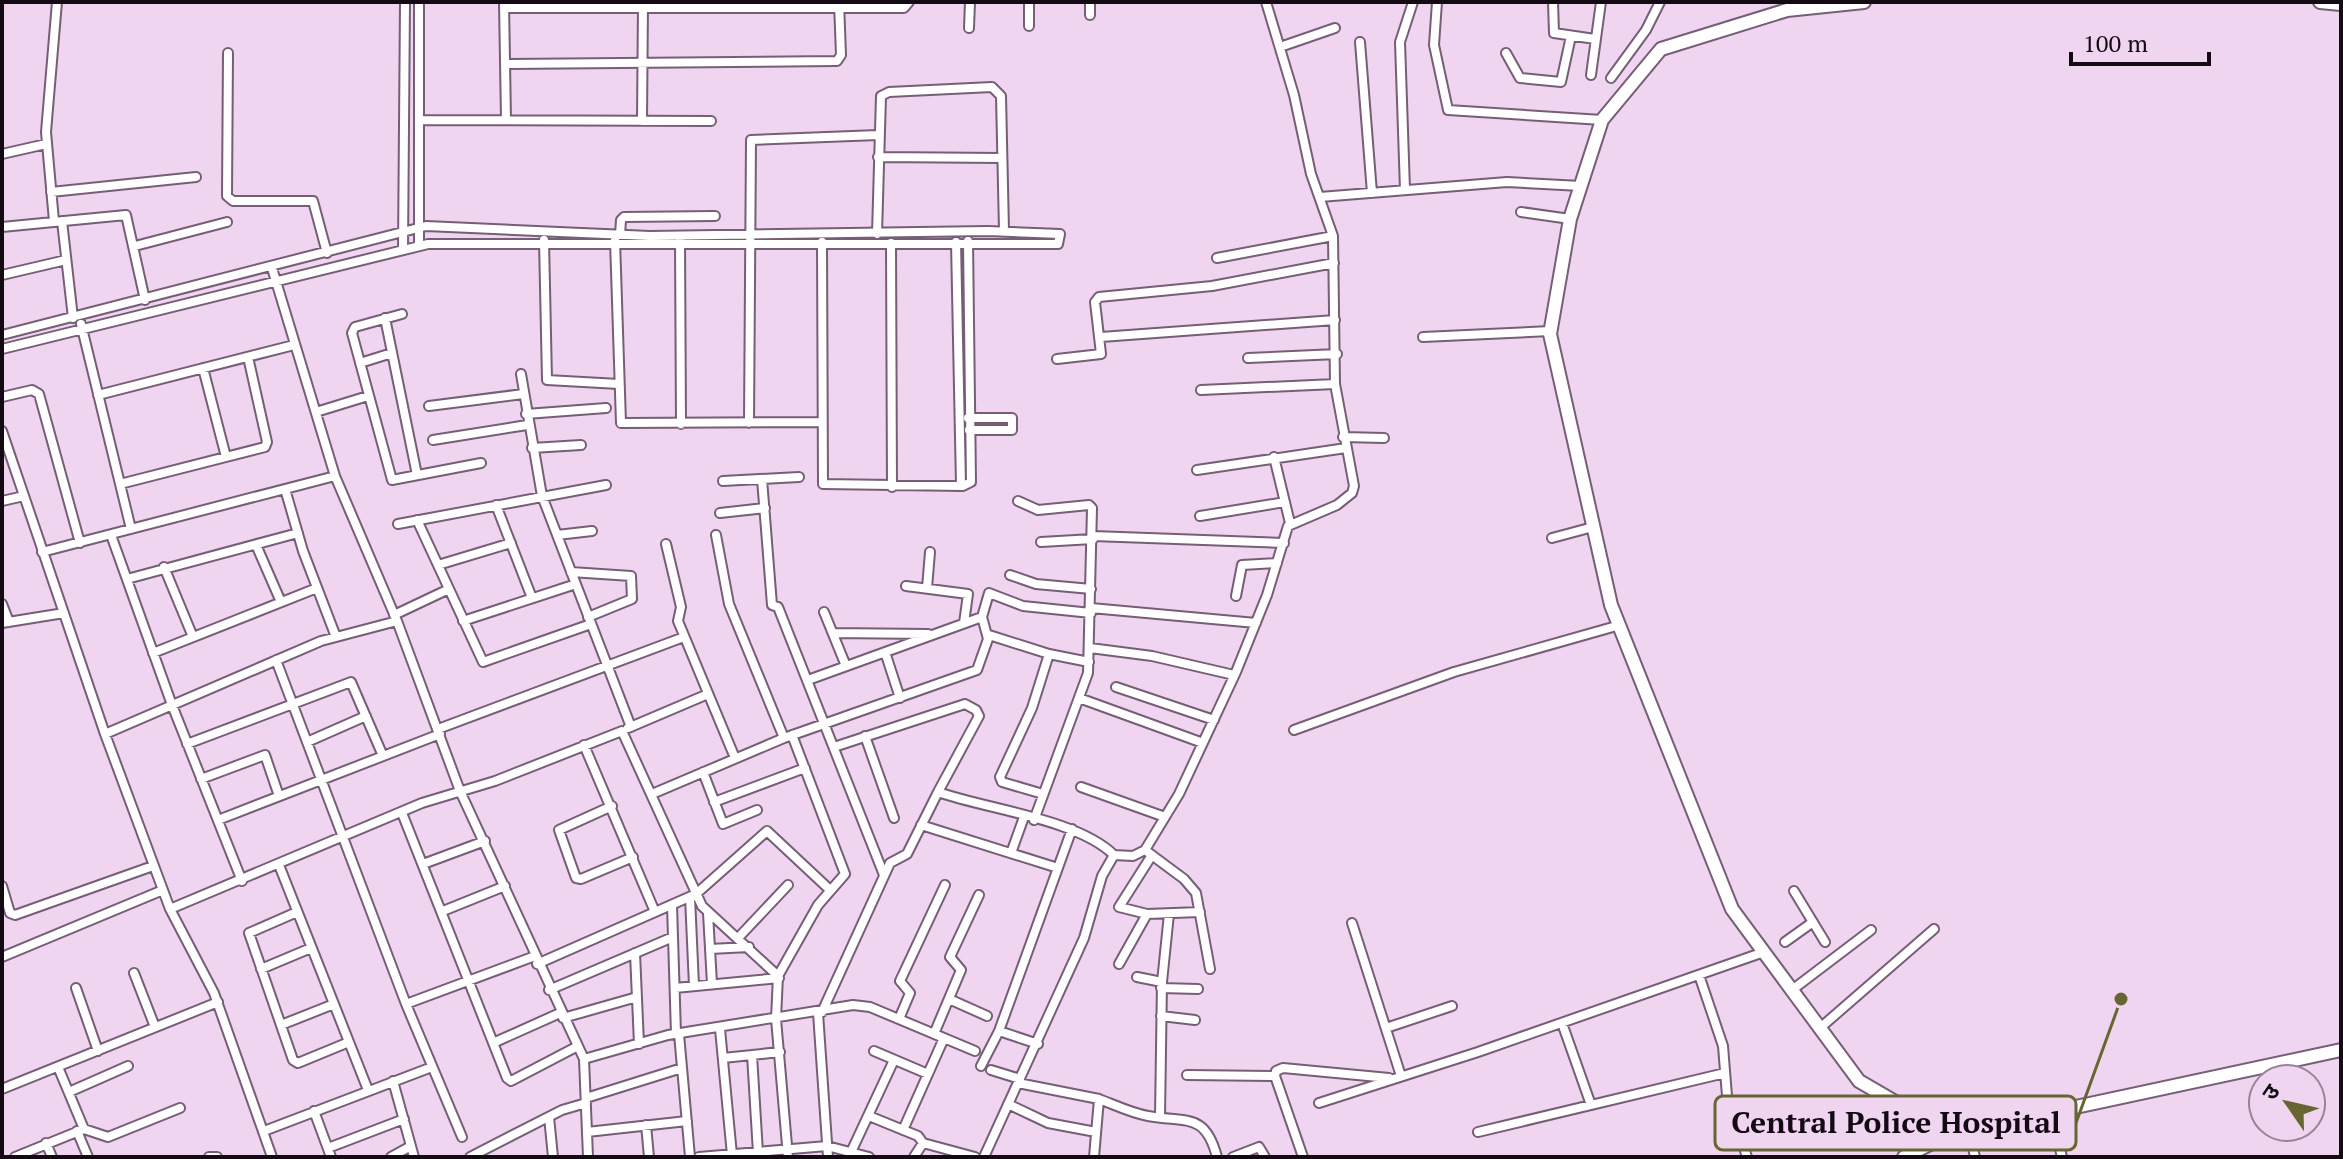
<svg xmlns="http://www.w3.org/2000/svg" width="2343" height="1159" viewBox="0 0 2343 1159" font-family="'PT Serif','Noto Sans Devanagari',serif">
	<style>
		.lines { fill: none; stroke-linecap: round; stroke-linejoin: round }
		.street-casing { stroke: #765e76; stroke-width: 12 }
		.secondary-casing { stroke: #765e76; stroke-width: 16 }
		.street { stroke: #fff; stroke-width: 8 }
		.secondary { stroke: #fff; stroke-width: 12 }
		.leader { fill: none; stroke: #676532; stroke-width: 3 }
		.callout-dot { fill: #676532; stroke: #f0d5f1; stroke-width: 3 }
		.callout { fill: #f0d5f1; stroke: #676532; stroke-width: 3 }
		.callout-label { font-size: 30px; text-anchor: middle; font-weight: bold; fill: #130a13 }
	</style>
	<rect width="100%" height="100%" fill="#f0d5f1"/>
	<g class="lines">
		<defs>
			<path id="street" d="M419 2V246
				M504 2 506 120
				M1029 2V26
				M1437 2 1434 45 1448 110 1602 120
				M1553 2 1554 33 1595 39
				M504 8H904L909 2
				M1090 15V2
				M969 28 970 2
				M1360 42 1372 193
				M1280 47 1335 28
				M228 53 227 196 233 201H313L327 253
				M1506 53 1520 78 1561 82 1571 36
				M506 64 837 61 841 55 839 2
				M1591 75 1601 2
				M1611 78 1646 30 1660 2
				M420 120 711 121
				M642 121 643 3
				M2 154 46 144
				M878 157 1002 158
				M1405 190 1400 42 1413 2
				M51 192 196 177
				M1320 197 1507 182 1581 186
				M1521 212 1570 219
				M54 221 46 132 57 2
				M62 221 73 318
				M2 227 126 215 145 300
				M877 234 881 96 889 92 992 87 1001 96 1004 231
				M620 235 621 220 624 217 715 216
				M544 240 547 380 619 384
				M615 240 621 423 822 422
				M680 241 681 424
				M822 242 823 484 963 486 971 482 968 241
				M956 242 961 485
				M891 243 892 487
				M135 246 227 222
				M403 250 405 2
				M1217 258 1333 236
				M272 268 335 476 397 621
				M2 275 66 260
				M402 314 355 327 352 333 392 480 481 463
				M385 318 417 475
				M81 324 131 529
				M2 335 426 226 650 236 988 231 1060 234 1058 244H428L2 349
				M1101 337 1335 320
				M1423 337 1551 331
				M1248 358 1337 354
				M1057 359 1101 354 1095 302 1099 297 1212 286 1334 263
				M360 363 392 353
				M203 368 226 457
				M521 374 542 496 631 727
				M1201 390 1335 384
				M98 395 294 345
				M2 397 32 390 39 394 80 543
				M429 406 523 394
				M316 412 368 396
				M526 414 606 408
				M968 418H1012V430H969
				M749 423 751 140 878 135
				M2 431 105 734
				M1343 437 1384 438
				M433 440 527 425
				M532 448 581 445
				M1274 457 1290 523
				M1197 470 1346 448
				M762 479 772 605 778 607 884 875
				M723 481 799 477
				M120 484 265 447 267 442 248 357
				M285 489 303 551 336 637
				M2 501 24 496
				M1018 501 1038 510 1089 505 1092 508 1088 673 1034 820
				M496 505 532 598
				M720 513 765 508
				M1200 516 1285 502
				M417 520 483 662 591 624
				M398 524 606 485
				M111 535 172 705 242 881
				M557 535 592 531
				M716 535 729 604 784 738
				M1093 536 1284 543
				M1552 538 1593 527
				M1041 542 1093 539
				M666 544 681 607 678 621 735 758
				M257 547 281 602
				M42 552 335 476
				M438 565 511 543
				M164 567 193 637
				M571 572 631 576 632 599 588 617
				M1010 575 1036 584 1091 589
				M127 579 298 533
				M906 586 968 594 964 623
				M927 588 930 552
				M1236 596 1242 565 1277 563
				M2 604 9 622
				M1091 608 1256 623
				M824 612 846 666
				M394 615 449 589
				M463 621 576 584
				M2 623 64 613
				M833 633 928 634
				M989 635 1049 654 1089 662
				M1090 648 1152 656 1234 675
				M885 652 900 698
				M153 653 317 588
				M276 660 406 1004 462 1137
				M808 680 982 617
				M1116 687 1214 720
				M1079 698 1203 743
				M628 728 708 694
				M438 729 684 637
				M1294 730 1454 672 1620 625
				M865 736 894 818
				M307 742 366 716
				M187 744 351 682 383 756
				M584 745 655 912
				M834 747 965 704 976 710 979 716 938 792C990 810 1077 819 1114 855
				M703 772 723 824 757 810
				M201 779 265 755 279 796
				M1081 787 1165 817
				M652 794 784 738 977 670 988 639 982 617 989 593 1023 606 1091 613
				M1043 794 1002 782 1000 777 1032 708 1049 654
				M714 802 805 768
				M612 806 559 830 576 878 581 879 633 857
				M402 813 507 1078 511 1081 578 1046
				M218 820 440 734
				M921 825 1058 868
				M1145 850 1184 879 1196 893 1210 969
				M1011 853 1024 817
				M1152 855 1119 907 1147 914 1200 912
				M423 864 485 841
				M279 865 368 1090
				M2 886 10 913 15 915 153 866
				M1794 891 1825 942
				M690 897 694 986
				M672 905 676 1034
				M170 909 105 734 321 641 397 621 460 791 584 1059
				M443 911 505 886
				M297 912 249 933 293 1060 298 1063 349 1042
				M708 913 712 984
				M1352 923 1401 1076
				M738 938 788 885
				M1785 942 1813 922
				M710 949 749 947
				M635 953 639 1044
				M2 957 163 890
				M537 964 696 894 767 831 829 889
				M1119 964 1147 914
				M261 969 311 948
				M134 973 155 1027
				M1699 975 1723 1046 1727 1096 1747 1157
				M778 976 818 905 845 874 792 735
				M1137 977 1162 982
				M76 988 98 1051
				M675 988 779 978
				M1161 988 1198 989
				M549 990 673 937
				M1792 990 1871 930
				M949 999 987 1016
				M406 1004 535 956
				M822 1012 890 863 907 854 938 792
				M818 1013 828 1157
				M1161 1016 1195 1020
				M563 1018 637 997
				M899 1019 910 993 900 981 945 885
				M1562 1023 1591 1105
				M281 1025 334 1004
				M1386 1028 1452 1006
				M1820 1028 1934 929
				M720 1029 732 1155
				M999 1031 1038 1044
				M679 1034 690 1157
				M934 1034 961 970 950 957 979 895
				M493 1043 560 1013
				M874 1051 928 1074
				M752 1055 758 1153
				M723 1058 780 1052
				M981 1066 999 1031 1072 829
				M58 1067 84 1129
				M991 1070 1020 1079
				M1187 1075 1275 1076
				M393 1081 414 1157
				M1018 1083 1099 1099 1094 1157
				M2 1089 218 1002
				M69 1092 128 1066
				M586 1098 682 1068
				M1099 1099C1115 1105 1131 1113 1148 1116 1187 1123 1205 1112 1217 1157
				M1319 1103 1478 1052 1764 952
				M1008 1104 1048 1123 1096 1132
				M314 1111 331 1157
				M2051 1112 2062 1157
				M869 1116 918 1136 923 1143 975 1157
				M549 1117 553 1157
				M1160 1117 1162 982 1169 914
				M646 1125 649 1157
				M903 1130 944 1038
				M1969 1130 1975 1157
				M77 1131 88 1157
				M264 1131 432 1067
				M587 1132 687 1121
				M1478 1132 1725 1073
				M46 1143 52 1157
				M328 1148 404 1119
				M852 1150 894 1060
				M15 1157 84 1129 108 1137 180 1108
				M209 1157H217
				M272 1157 214 993 170 909 422 803 495 781 622 731 702 906 778 976 776 1019 788 1157
				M391 1157 411 1146
				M470 1157 562 1110 586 1103
				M588 1157 584 1059 668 1035 853 1005 870 1007 975 1051
				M699 1157 827 1146 869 1157
				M914 1157 923 1143
				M984 1157 1084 938 1102 876 1114 855 1133 856 1145 850 1179 794 1236 672 1267 595 1288 526 1337 505 1352 493 1354 486 1335 384 1333 236 1311 174 1294 95 1266 2
				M1233 1157 1259 1147 1265 1157
				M1303 1157 1275 1076 1276 1071 1283 1068 1389 1078"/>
			<path id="secondary" d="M1864 2 1787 10 1661 49 1602 120 1570 219 1550 334 1611 605 1732 909 1859 1081 1950 1134
				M2320 2 2341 4
				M1904 1157 1950 1134 2341 1050"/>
		</defs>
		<use href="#street" class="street-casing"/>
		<use href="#secondary" class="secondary-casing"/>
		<use href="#street" class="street"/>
		<use href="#secondary" class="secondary"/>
	</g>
	<path class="leader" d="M2121 999L2076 1123"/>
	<circle class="callout-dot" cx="2121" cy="999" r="8"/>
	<rect class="callout" x="1715" y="1096" width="361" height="54" rx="8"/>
	<g class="callout-label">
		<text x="1896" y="1133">Central Police Hospital</text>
	</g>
	<rect width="2343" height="1159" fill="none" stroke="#130a13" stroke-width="8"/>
	<g transform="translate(2287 1103) rotate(304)"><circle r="38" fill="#f0d5f1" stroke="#988498" stroke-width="2"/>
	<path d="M0-6L14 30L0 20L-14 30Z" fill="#676532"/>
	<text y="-12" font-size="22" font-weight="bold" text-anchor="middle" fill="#130a13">उ</text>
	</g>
	<path d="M2071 52v12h138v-12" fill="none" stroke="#130a13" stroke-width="4"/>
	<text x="2083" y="52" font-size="24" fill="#130a13" stroke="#f0d5f1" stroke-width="6" paint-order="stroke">100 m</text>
</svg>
